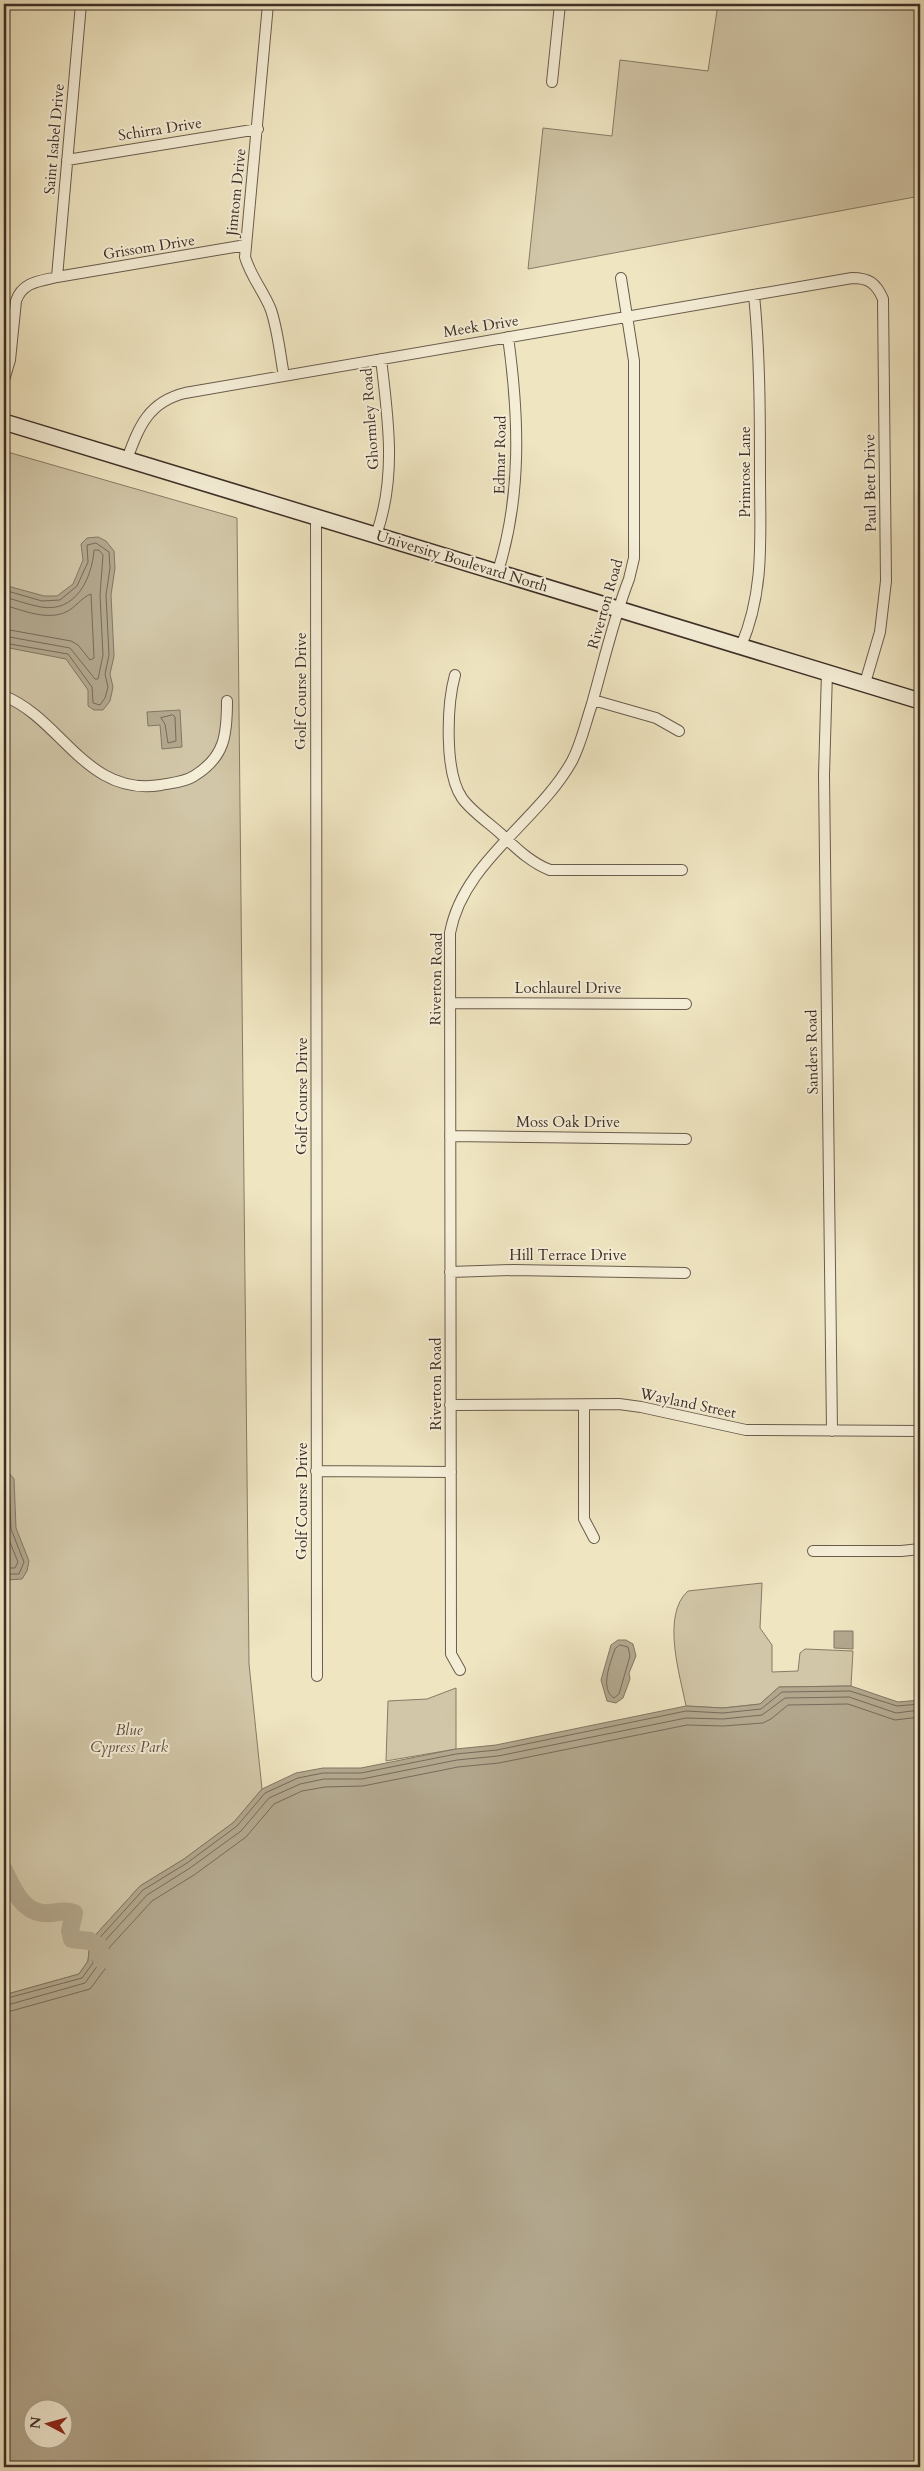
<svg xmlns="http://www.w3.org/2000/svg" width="924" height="2471" viewBox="0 0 924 2471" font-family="Cardo,serif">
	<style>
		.green { fill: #d1c6a7; stroke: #877a67 }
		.water { fill: #b2a78d; stroke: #837764; fill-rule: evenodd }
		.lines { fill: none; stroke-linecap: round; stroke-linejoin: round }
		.shore { stroke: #786a5a; stroke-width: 1 }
		.river { stroke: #b2a78d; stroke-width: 18 }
		.street-casing { stroke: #6a5c4e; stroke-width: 12 }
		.secondary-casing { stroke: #3d2e27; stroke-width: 18 }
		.street { stroke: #f5eed7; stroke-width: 10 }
		.secondary { stroke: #f5eed7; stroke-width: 15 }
		.labels { text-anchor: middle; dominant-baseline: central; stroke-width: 4; stroke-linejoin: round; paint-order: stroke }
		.street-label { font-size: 15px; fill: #3d2e27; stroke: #f5eed7 }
		.park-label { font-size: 15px; font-style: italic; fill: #5b4c41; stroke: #f5eed7 }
	</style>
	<rect width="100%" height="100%" fill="#efe5c1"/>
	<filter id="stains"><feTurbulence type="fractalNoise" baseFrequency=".004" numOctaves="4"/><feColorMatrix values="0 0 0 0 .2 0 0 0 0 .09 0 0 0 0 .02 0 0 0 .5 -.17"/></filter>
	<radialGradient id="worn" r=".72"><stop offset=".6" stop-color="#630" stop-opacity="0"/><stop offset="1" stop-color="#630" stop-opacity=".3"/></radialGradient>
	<path class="green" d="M718 4H920V196L528 269 543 128 612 136 620 60 708 71Z
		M4 451 237 518 249 1664 262 1789 234 1822 184 1859 140 1886 90 1941 88 1961 79 1974 4 1995Z
		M762 1583 760 1628 772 1645V1672L798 1671 800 1653 805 1649 853 1651 851 1686 779 1687 760 1704 723 1708 686 1706C680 1675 661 1615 688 1591Z
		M456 1688V1749L386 1761 388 1701 427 1699Z"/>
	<path class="water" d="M98 537 106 541 114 551 115 568 111 595 114 656 110 674 113 687 110 701 103 710H94L88 706V690L66 659 4 647V585L44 596H57L73 584 83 560 81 544 87 538Z
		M180 710 182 747 162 749 160 725 148 726 147 712Z
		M4 1467 14 1479 16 1528 29 1561 27 1571 22 1579 7 1580 4 1578Z
		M834 1631H853V1649L834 1648Z
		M618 1640H626L633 1644 636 1656 629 1673 630 1679 623 1698 616 1703 607 1701 601 1680 611 1645Z
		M851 1686 898 1702 920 1700V2467H4V1995L79 1974 88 1961 90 1941 140 1886 184 1859 234 1822 262 1789 296 1773 323 1768H361L456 1749 496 1745 686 1706 723 1708 760 1704 779 1687ZM62 2408V2438H32V2408Z"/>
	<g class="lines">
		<path class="shore" d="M4 590 42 601 60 600 77 586 88 562 87 545 96 543 109 552 110 568 106 595 109 655 105 674 108 687 105 698 100 705 93 703 92 687 68 654 4 643
			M4 597C16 600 29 605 41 607 76 613 92 578 94 550H99L103 555 100 595 103 655 98 679H95L70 648 4 636
			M4 605C22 610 47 621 66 612 75 608 82 597 91 594L94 658 90 660 78 645 71 641 4 629
			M173 715 175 717 176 741 168 743 165 724 161 718Z
			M4 1475 9 1482 11 1529 24 1562 19 1574H4
			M4 1490 5 1530 18 1562 15 1568H4
			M620 1645 628 1647 630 1656 619 1694 614 1698C599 1689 611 1661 615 1649Z
			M4 1999 82 1978 93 1963 95 1943 143 1890 187 1863 237 1826 265 1793 298 1778 323 1773H361L456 1754 497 1750 686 1711 723 1713 761 1709 782 1692 850 1691 897 1706 920 1704
			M4 2006 85 1983 98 1965 101 1945 147 1895 190 1868 241 1831 269 1798 300 1784 324 1779H362L457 1760 498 1756 686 1718 723 1719 762 1715 785 1698 849 1697 896 1713 920 1710
			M4 2013 90 1989 105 1969 109 1948 152 1901 194 1875 246 1837 274 1804 302 1791 325 1787 363 1786 458 1767 499 1763 687 1725 723 1726 763 1723 771 1719 788 1705 848 1704 895 1720 920 1717"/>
		<path class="river" d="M4 1870C14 1891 24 1916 51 1913 60 1912 65 1910 74 1913L70 1931 72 1939 90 1941 99 1946 102 1960"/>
		<defs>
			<path id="street" d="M268 4 245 257C251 277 264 292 271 310 278 331 280 354 284 376
				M552 82 560 4
				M67 160 258 129
				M57 277 81 4
				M4 380 10 360 16 301C22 282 40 281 57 277L246 245
				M127 459C139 427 148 402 185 393L852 278C869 278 876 283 883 299L886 581 880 632 865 683
				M316 517 317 1676
				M376 535C397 477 388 418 381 359
				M498 571C522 495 519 416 508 337
				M741 646C765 591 760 535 760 477 760 417 760 355 754 295
				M827 672 824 775 832 1431
				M455 675C447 704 444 772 462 798 471 811 489 823 501 834 516 848 531 863 550 870H682
				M4 696C62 719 86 797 161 785 172 783 185 782 194 776 225 757 227 735 227 701
				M593 700 656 718 679 731
				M450 1003 686 1004
				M450 1136 686 1139
				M450 1272 513 1270 685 1273
				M450 1405 619 1404 641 1407 746 1430 920 1431
				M584 1405V1519L594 1538
				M316 1471 451 1472
				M813 1551H901L920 1549
				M460 1670 451 1654 450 933C463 862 538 822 572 761 581 744 585 725 591 707 603 665 613 620 629 579L634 558V361L621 278"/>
			<path id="secondary" d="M4 422 920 701"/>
		</defs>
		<use href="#street" class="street-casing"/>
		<use href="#secondary" class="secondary-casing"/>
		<use href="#street" class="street"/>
		<use href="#secondary" class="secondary"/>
	</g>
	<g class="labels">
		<g class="street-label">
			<text transform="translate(160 129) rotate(-9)">Schirra Drive</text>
			<text transform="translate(54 139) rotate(-85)">Saint Isabel Drive</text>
			<text transform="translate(236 192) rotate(-84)">Jimtom Drive</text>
			<text transform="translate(149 247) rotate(-9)">Grissom Drive</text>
			<text transform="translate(481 326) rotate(-9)">Meek Drive</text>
			<text transform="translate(370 419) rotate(-94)">Ghormley Road</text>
			<text transform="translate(500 455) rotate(-89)">Edmar Road</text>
			<text transform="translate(745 472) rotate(-90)">Primrose Lane</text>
			<text transform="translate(870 483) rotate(-91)">Paul Bett Drive</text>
			<text transform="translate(462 561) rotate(17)">University Boulevard North</text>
			<text transform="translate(605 604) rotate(-74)">Riverton Road</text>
			<text transform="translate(301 691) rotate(-90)">Golf Course Drive</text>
			<text transform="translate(436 979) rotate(-89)">Riverton Road</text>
			<text x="568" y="988">Lochlaurel Drive</text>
			<text transform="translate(812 1052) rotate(-91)">Sanders Road</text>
			<text transform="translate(302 1096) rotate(-90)">Golf Course Drive</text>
			<text x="568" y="1122">Moss Oak Drive</text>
			<text x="568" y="1255">Hill Terrace Drive</text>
			<text transform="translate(436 1384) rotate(-90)">Riverton Road</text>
			<text transform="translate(688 1403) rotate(12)">Wayland Street</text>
			<text transform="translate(302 1501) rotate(-90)">Golf Course Drive</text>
		</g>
		<g class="park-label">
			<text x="129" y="1730">Blue<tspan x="129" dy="17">Cypress Park</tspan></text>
		</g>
	</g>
	<rect width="924" height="2471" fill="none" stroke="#efe5c1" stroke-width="20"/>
	<rect x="5" y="5" width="914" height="2461" fill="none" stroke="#3d2e27" stroke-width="2.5"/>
	<rect x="10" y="10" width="904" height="2451" fill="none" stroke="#3d2e27"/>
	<g transform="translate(48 2424) rotate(276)"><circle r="24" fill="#f5eed7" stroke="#aba191"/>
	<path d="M0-4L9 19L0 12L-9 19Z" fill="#8f2418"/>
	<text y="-8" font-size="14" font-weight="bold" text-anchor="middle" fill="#3d2e27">N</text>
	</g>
	<rect width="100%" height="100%" filter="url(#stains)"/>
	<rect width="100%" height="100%" fill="url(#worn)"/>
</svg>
